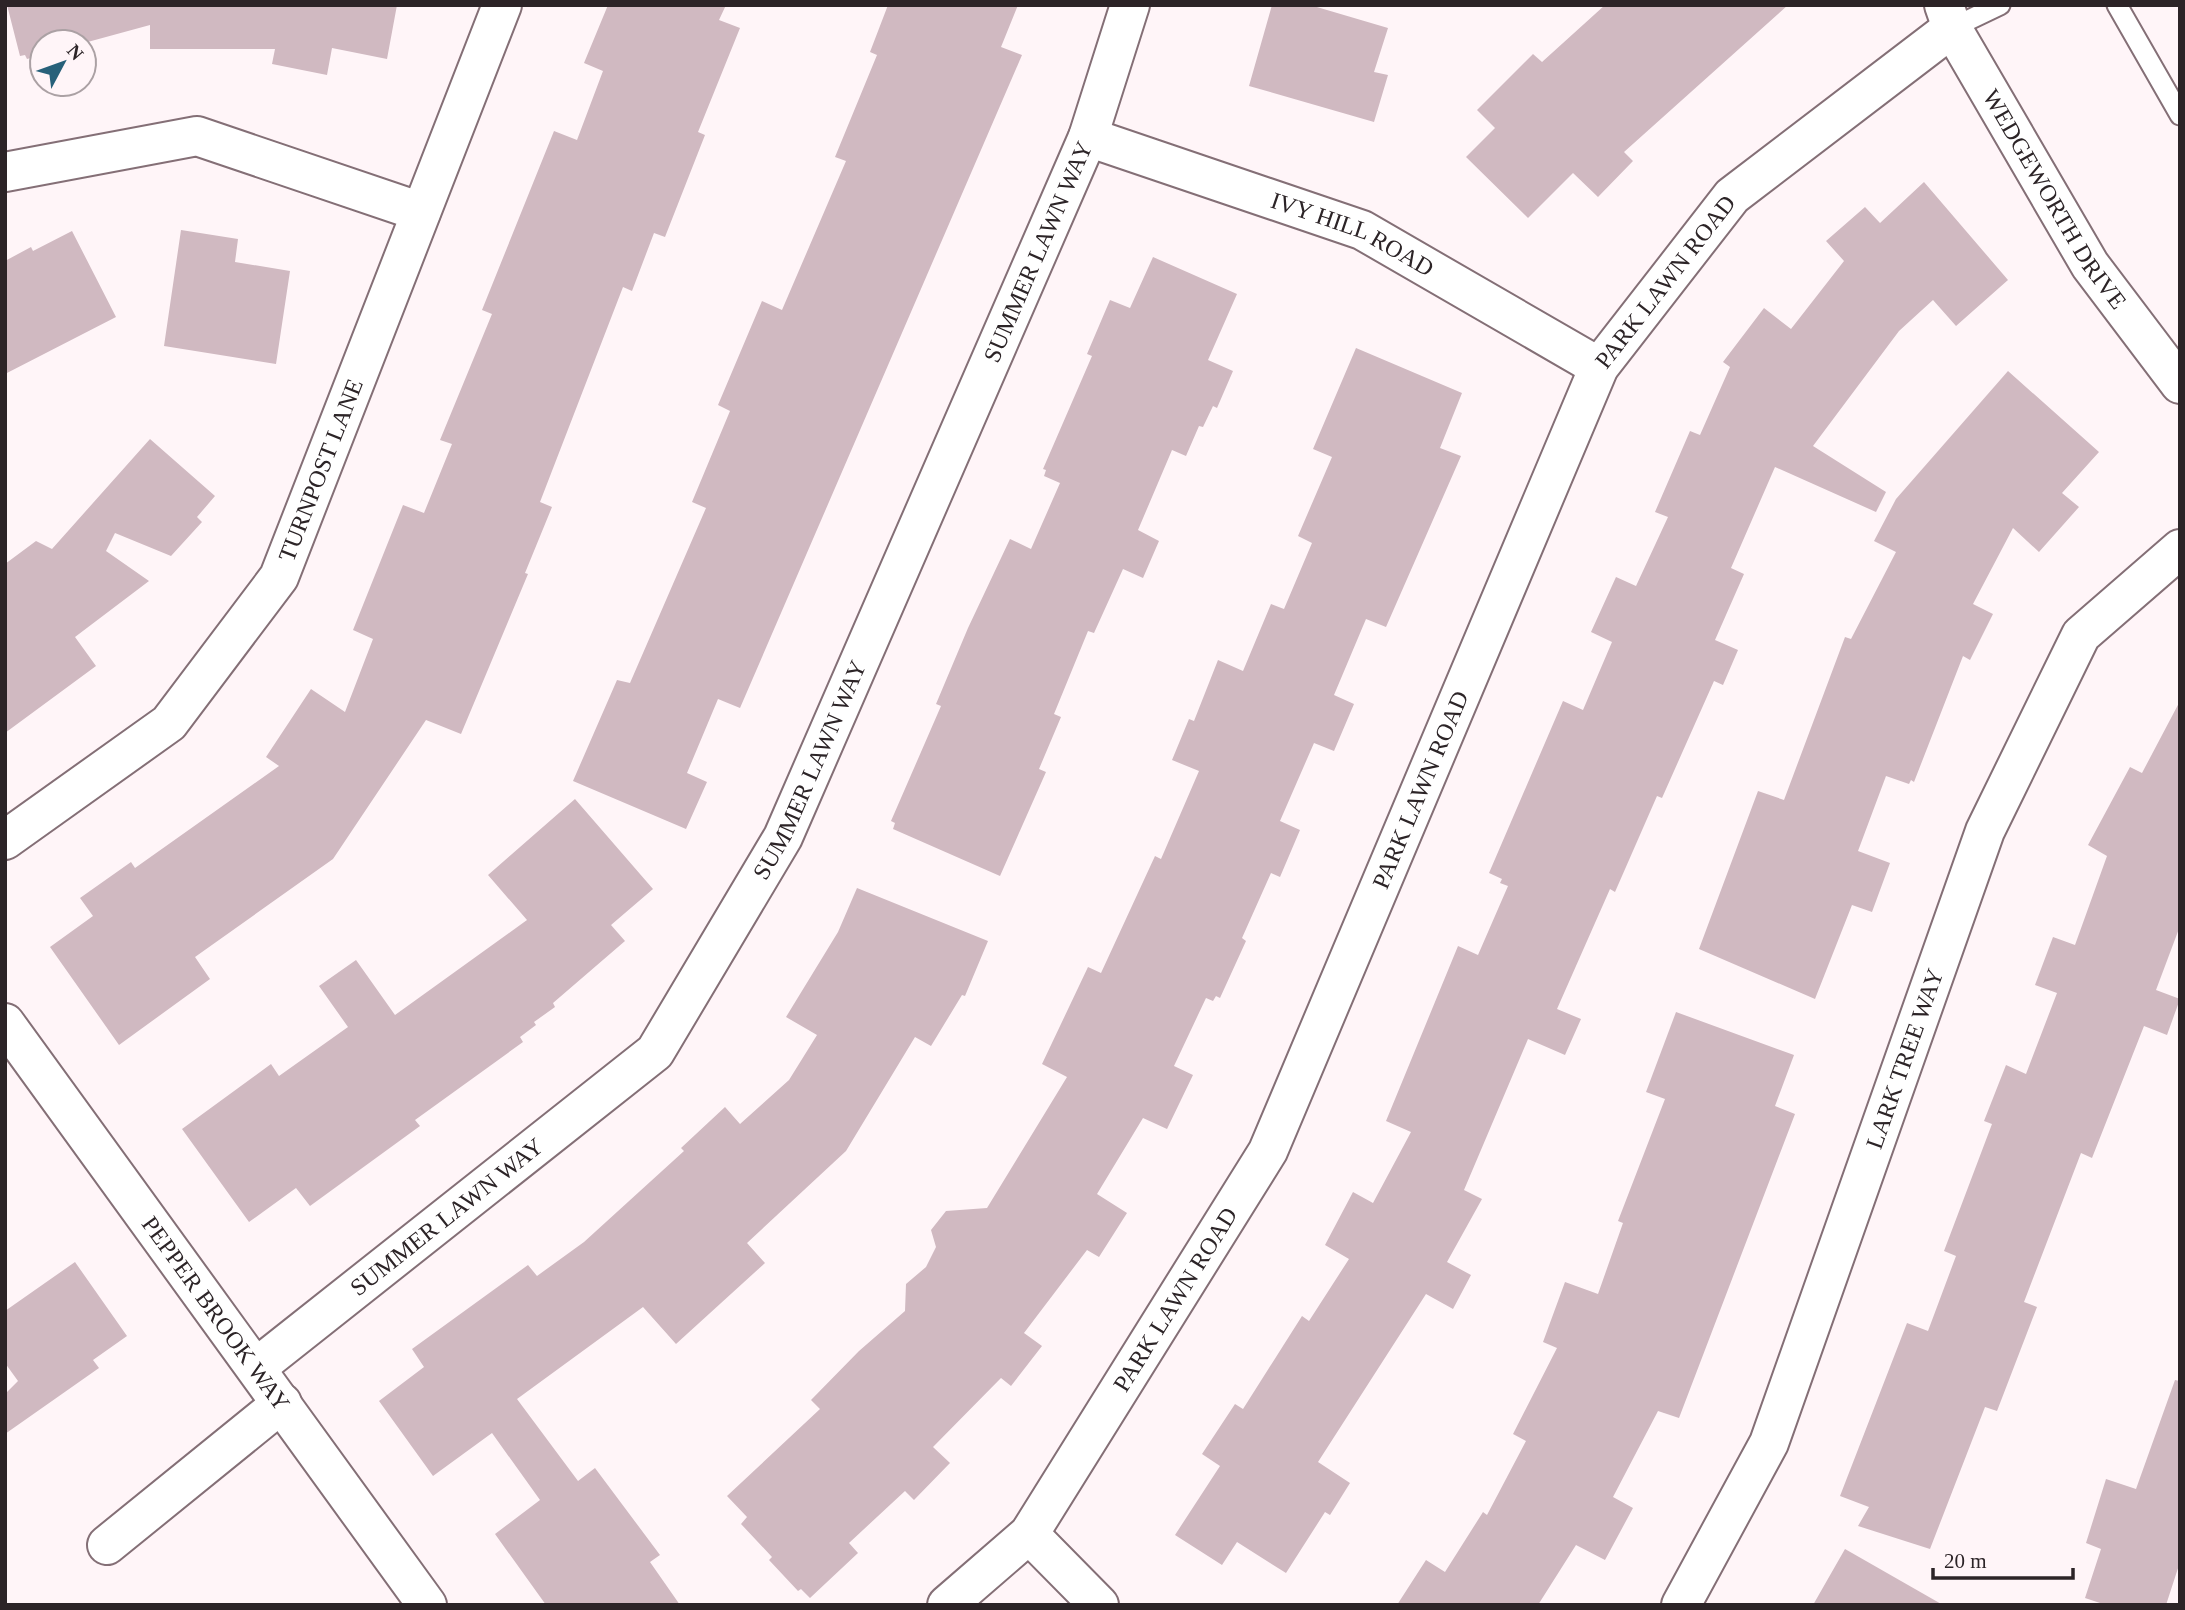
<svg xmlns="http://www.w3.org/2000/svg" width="2185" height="1610" viewBox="0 0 2185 1610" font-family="'Times New Roman',serif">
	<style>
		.building { fill: #d0b9c1 }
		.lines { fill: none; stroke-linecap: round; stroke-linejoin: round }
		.lane-casing { stroke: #846f76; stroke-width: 23 }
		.street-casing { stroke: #846f76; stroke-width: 42 }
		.lane { stroke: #fff; stroke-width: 19 }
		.street { stroke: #fff; stroke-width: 38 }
		.labels { text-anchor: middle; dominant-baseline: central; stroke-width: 5; stroke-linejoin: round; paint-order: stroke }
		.street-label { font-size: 24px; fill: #2c2427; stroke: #fff5f8 }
	</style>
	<rect width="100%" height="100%" fill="#fff5f8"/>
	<path class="building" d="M7 5H397L387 59 332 48 327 75 272 64 275 49H150V25L84 43 42 42V55L27 59 25 55 20 56Z
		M608 5H726L719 20 740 28 698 132 705 135 665 237 654 233 632 291 623 287 540 502 552 507 525 573 528 574 461 734 426 720 333 859 195 957 210 979 119 1045 50 947 93 916 80 898 131 862 135 868 279 766 266 757 311 689 345 712 373 639 353 630 403 505 424 513 452 444 440 440 492 314 482 310 554 131 577 140 603 71 584 63Z
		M888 5H1018L1001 47 1022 55 740 708 718 699 687 773 707 782 686 829 573 781 617 680 630 683 706 508 692 502 730 411 718 405 762 301 782 310 846 161 835 157 877 55 870 52Z
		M1272 5H1310L1388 28 1374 72 1388 75 1374 122 1249 86Z
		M1605 5H1788L1624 152 1633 161 1598 197 1573 173 1528 218 1466 157 1495 128 1477 110 1533 54 1542 62Z
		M1924 182 2008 280 1956 326 1933 300 1899 331 1813 446 1886 492 1876 512 1775 467 1731 568 1744 574 1715 640 1738 650 1723 685 1714 681 1662 798 1657 796 1615 892 1610 889 1557 1009 1581 1019 1565 1055 1528 1039 1464 1190 1482 1199 1447 1262 1471 1275 1453 1309 1426 1294 1318 1462 1350 1483 1330 1515 1325 1512 1286 1573 1237 1542 1222 1565 1175 1535 1220 1466 1202 1454 1235 1404 1243 1409 1302 1316 1309 1321 1349 1259 1325 1245 1353 1192 1373 1203 1411 1132 1386 1121 1458 946 1478 955 1508 886 1500 883 1502 879 1489 873 1563 701 1583 710 1612 642 1591 632 1616 577 1636 586 1668 517 1655 512 1690 431 1700 435 1730 367 1723 362 1764 308 1791 329 1844 261 1826 241 1865 207 1880 223Z
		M181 230 238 239 235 262 290 271 276 364 164 346Z
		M72 231 116 317 5 374V261L31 247 33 251Z
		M1153 257 1237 294 1208 360 1233 371 1217 408 1213 406 1203 427 1199 426 1186 456 1172 450 1138 530 1159 541 1143 578 1123 569 1094 633 1088 631 1054 714 1061 717 1039 769 1046 772 1000 876 893 829 895 823 891 821 941 706 936 704 968 628 1010 539 1031 549 1060 483 1044 476 1046 470 1043 469 1092 356 1087 354 1110 300 1130 308Z
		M1356 348 1462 393 1440 448 1461 456 1386 627 1366 619 1334 695 1354 704 1334 751 1314 743 1280 821 1300 830 1280 877 1271 873 1242 938 1246 941 1220 998 1216 996 1213 1001 1206 998 1174 1066 1193 1075 1167 1129 1143 1118 1097 1194 1127 1213 1099 1257 1087 1250 1024 1333 1042 1346 1011 1386 1001 1378 933 1447 950 1463 914 1500 905 1491 849 1543 858 1553 810 1598 801 1589 798 1591 769 1560 772 1557 741 1524 747 1517 727 1496 820 1409 811 1400 859 1351 905 1311 906 1284 926 1267 936 1247 931 1230 946 1211 987 1208 1067 1077 1042 1064 1088 967 1101 973 1155 856 1161 859 1199 771 1172 760 1189 719 1194 721 1218 660 1243 671 1271 604 1284 609 1312 543 1298 536 1332 457 1313 449Z
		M2008 371 2099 452 2062 493 2079 507 2039 552 2013 528 1973 604 1993 614 1970 660 1963 656 1914 782 1911 780 1909 784 1886 776 1858 851 1890 863 1872 912 1852 905 1815 999 1699 949 1758 791 1784 800 1845 637 1851 639 1896 552 1874 541 1896 499Z
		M150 439 215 496 197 517 202 522 171 556 115 533 106 551 149 581 75 637 96 666 5 733V564L36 541 52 549Z
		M2180 701V926L2156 990 2180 999 2167 1035 2144 1026 2092 1158 2081 1153 2024 1302 2037 1307 1997 1411 1985 1407 1930 1549 1858 1526 1869 1507 1840 1496 1907 1323 1928 1331 1956 1256 1944 1251 1992 1124 1984 1121 2006 1065 2026 1074 2057 993 2035 985 2053 937 2075 945 2107 856 2088 845 2130 767 2142 773Z
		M575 799 653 889 611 925 625 941 553 1003 555 1007 534 1022 536 1025 520 1037 523 1042 415 1120 420 1126 310 1206 296 1188 249 1222 182 1129 271 1064 279 1076 348 1027 319 986 356 960 395 1015 527 920 488 875Z
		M857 888 988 941 965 996 962 995 931 1046 915 1037 846 1151 747 1243 765 1263 676 1344 643 1307 517 1399 578 1481 595 1468 660 1555 650 1562 680 1605H546L495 1534 540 1500 492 1433 433 1476 379 1401 424 1367 412 1349 528 1265 537 1276 584 1242 684 1151 681 1148 725 1107 740 1124 789 1080 817 1035 786 1017 838 932Z
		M1676 1012 1794 1055 1775 1106 1795 1114 1679 1418 1658 1411 1613 1497 1633 1508 1605 1560 1576 1545 1538 1605H1397L1426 1560 1445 1572 1483 1512 1487 1515 1526 1441 1513 1434 1557 1348 1543 1342 1565 1282 1598 1294 1623 1223 1618 1221 1665 1099 1646 1092Z
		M75 1262 127 1336 93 1360 99 1368 5 1434V1394L18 1381 5 1363V1311Z
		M2175 1380 2180 1381V1562L2166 1605H2106L2085 1598 2101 1549 2086 1543 2106 1479 2136 1489Z
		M1845 1549 1943 1605H1813Z"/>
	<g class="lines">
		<defs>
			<path id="lane" d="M2117 5 2180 115
				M1952 28 2000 5"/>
			<g id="street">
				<path id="s1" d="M1944 5 1952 28 2090 265 2180 384"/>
				<path id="s2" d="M1088 137 1362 230 1599 367"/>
				<path d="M5 172 197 136 421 212"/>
				<path id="s3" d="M5 840 169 723 279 577 502 5"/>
				<path id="s4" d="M5 1023 427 1605"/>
				<path id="s5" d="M257 1367 655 1052 783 837 1088 137 1130 5"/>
				<path d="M1029 1534 1099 1605"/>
				<path d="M107 1545 282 1403"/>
				<path id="s6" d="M947 1605 1029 1534 1268 1151 1599 367 1732 196 1952 28"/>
				<path id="s7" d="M1681 1605 1769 1443 1985 831 2081 635 2180 549"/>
			</g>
		</defs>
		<use href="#lane" class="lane-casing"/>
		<use href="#street" class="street-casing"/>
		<use href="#lane" class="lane"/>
		<use href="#street" class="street"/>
	</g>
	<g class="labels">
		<g class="street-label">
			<text stroke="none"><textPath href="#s1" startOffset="224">WEDGEWORTH DRIVE</textPath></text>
			<text stroke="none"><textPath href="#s2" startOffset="282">IVY HILL ROAD</textPath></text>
			<text stroke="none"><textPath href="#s5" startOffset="1396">SUMMER LAWN WAY</textPath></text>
			<text stroke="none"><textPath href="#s6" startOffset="1519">PARK LAWN ROAD</textPath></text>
			<text stroke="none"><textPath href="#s3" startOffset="499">TURNPOST LANE</textPath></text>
			<text stroke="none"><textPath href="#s5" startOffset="830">SUMMER LAWN WAY</textPath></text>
			<text stroke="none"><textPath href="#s6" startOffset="952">PARK LAWN ROAD</textPath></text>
			<text stroke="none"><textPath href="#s7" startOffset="592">LARK TREE WAY</textPath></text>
			<text stroke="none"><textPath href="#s5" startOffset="242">SUMMER LAWN WAY</textPath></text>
			<text stroke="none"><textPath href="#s6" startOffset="385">PARK LAWN ROAD</textPath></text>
			<text stroke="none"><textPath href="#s4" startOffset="359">PEPPER BROOK WAY</textPath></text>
		</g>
	</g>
	<rect width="2185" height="1610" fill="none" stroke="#2c2427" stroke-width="14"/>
	<g transform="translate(63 63) rotate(49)"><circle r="33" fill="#fff5f8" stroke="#aba1a4" stroke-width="2"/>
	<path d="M0-5L12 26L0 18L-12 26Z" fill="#27617a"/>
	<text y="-10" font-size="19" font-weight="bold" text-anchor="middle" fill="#2c2427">N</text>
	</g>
	<path d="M1933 1568v10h140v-10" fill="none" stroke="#2c2427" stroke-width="3.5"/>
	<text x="1944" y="1568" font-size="21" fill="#2c2427" stroke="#fff5f8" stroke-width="5" paint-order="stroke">20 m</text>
</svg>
